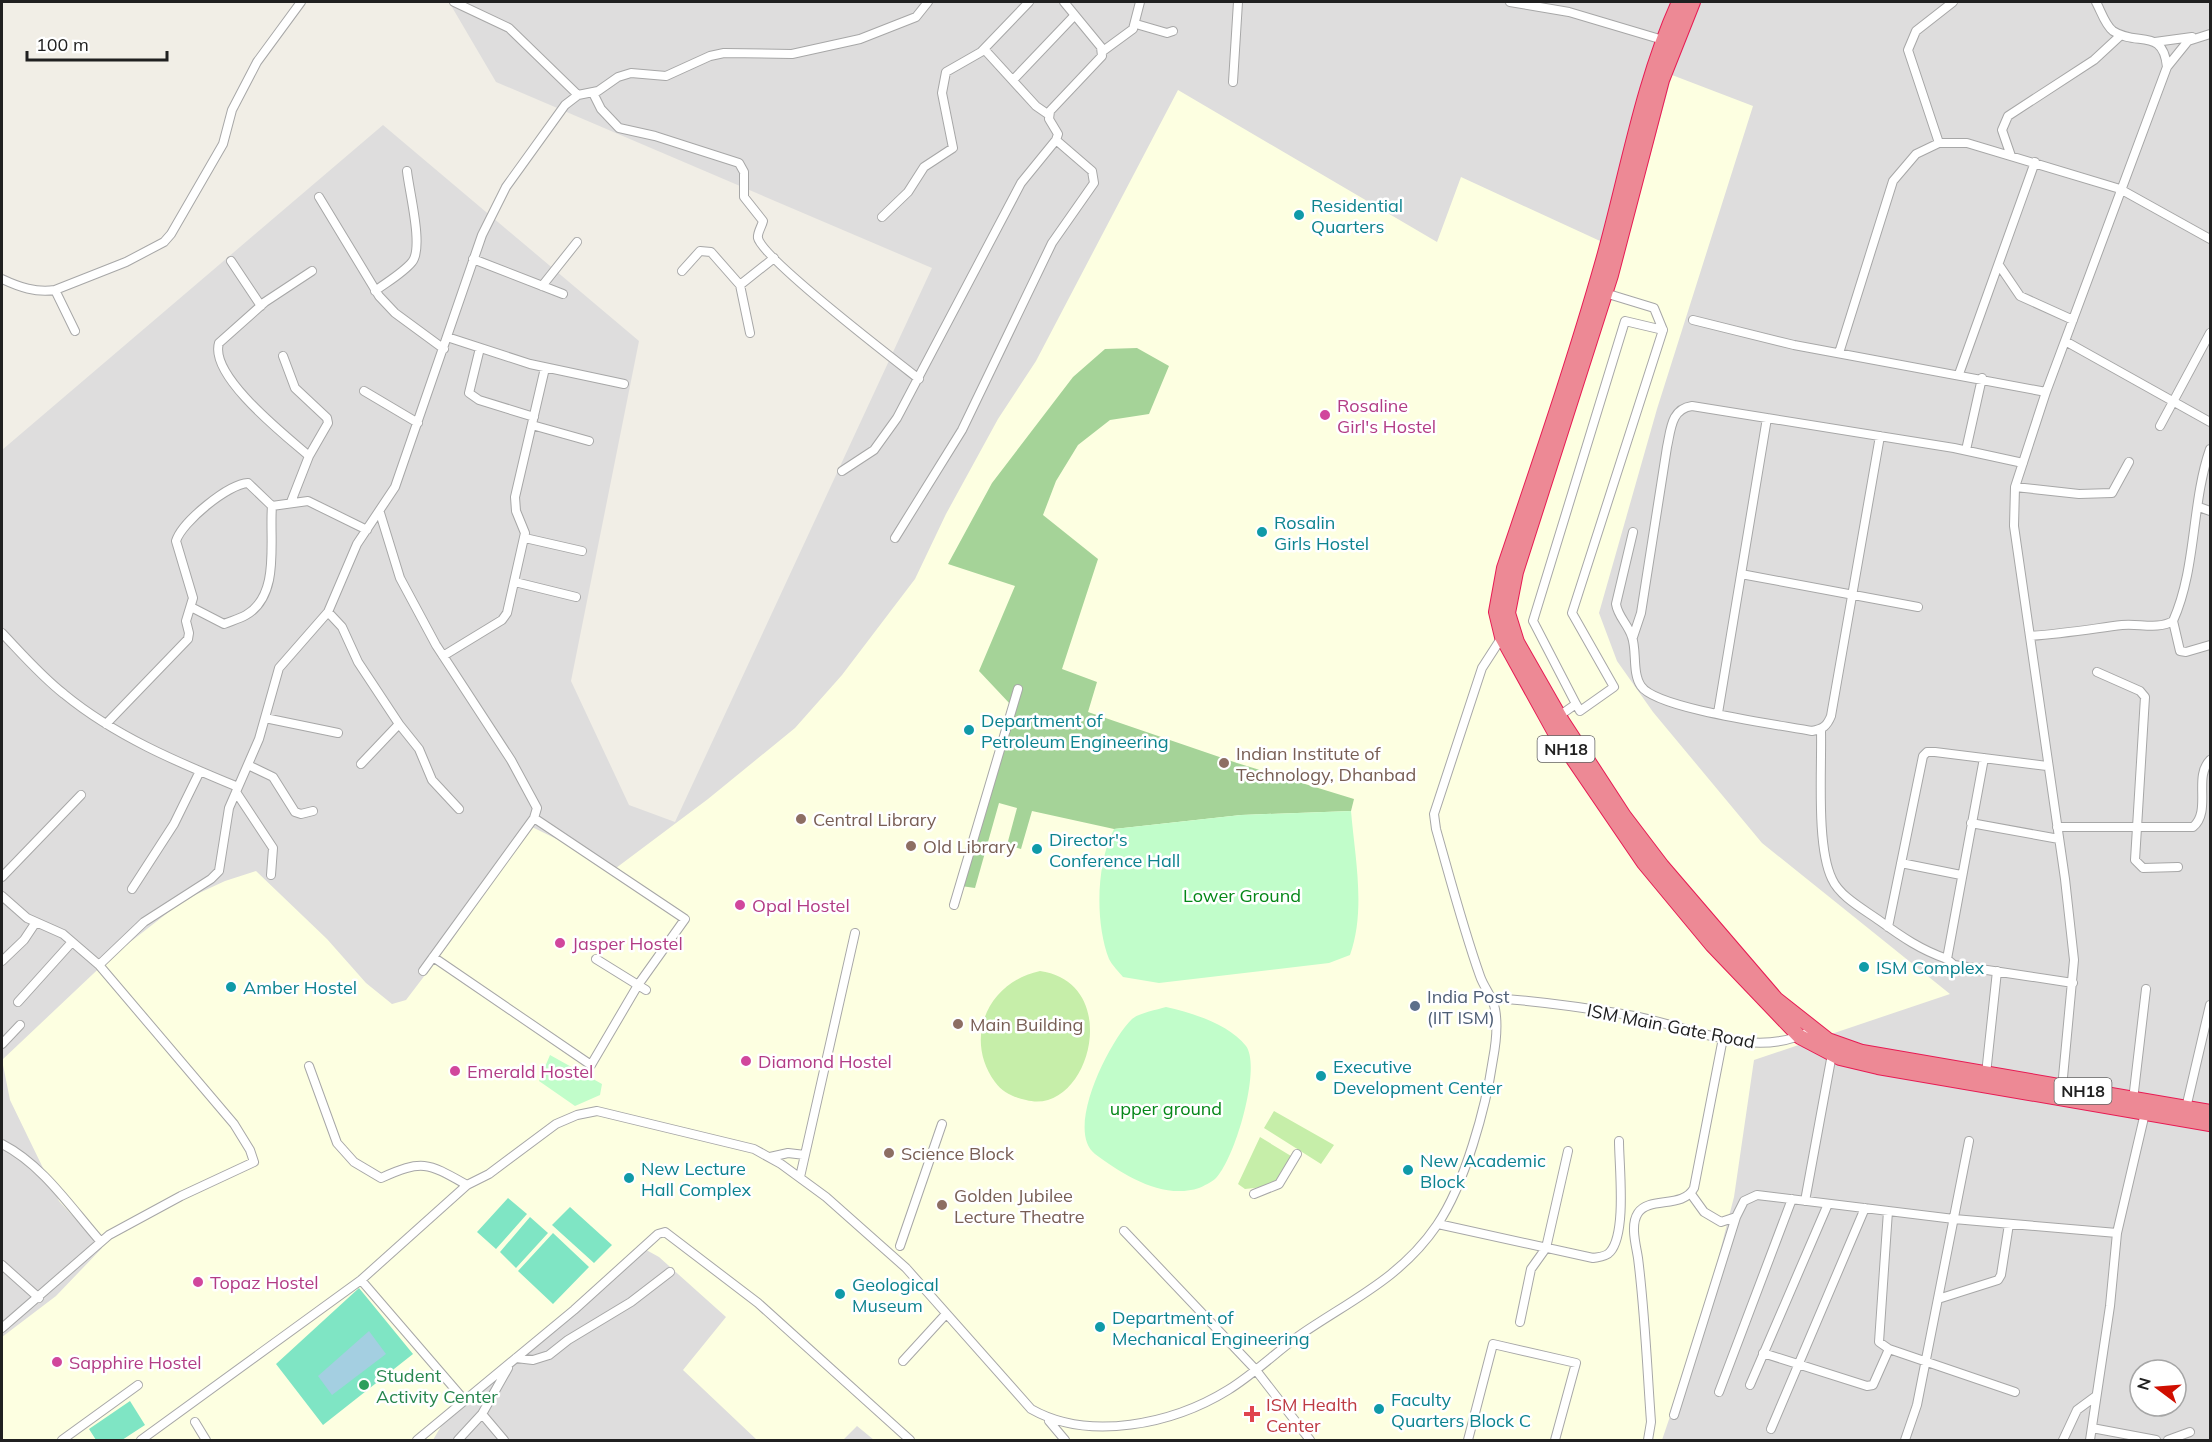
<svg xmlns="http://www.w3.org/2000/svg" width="2212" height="1442" viewBox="0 0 2212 1442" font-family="Mulish,sans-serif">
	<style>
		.residential { fill: #dedddd; fill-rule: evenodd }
		.education { fill: #fdffe1 }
		.grass { fill: #c6eea9 }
		.forest { fill: #a5d398 }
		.park { fill: #c1fdca }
		.pitch { fill: #7fe5c4 }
		.water { fill: #a4cfe1 }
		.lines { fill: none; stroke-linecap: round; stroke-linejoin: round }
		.street-casing { stroke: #a7a7a7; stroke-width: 10 }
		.highway-casing { stroke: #e71b53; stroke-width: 16 }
		.street { stroke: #fff; stroke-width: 8 }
		.highway { stroke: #ed8995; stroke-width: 14 }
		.culture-dot { fill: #0f9aa8; stroke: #fff; stroke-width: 2 }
		.hotel-dot { fill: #d1479c; stroke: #fff; stroke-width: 2 }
		.education-dot { fill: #8d6e63; stroke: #fff; stroke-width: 2 }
		.service-dot { fill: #5c6f8a; stroke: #fff; stroke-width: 2 }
		.leisure-dot { fill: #2e9e5b; stroke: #fff; stroke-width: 2 }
		.health-dot { fill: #e0444e; stroke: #fff; stroke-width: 2 }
		.labels { text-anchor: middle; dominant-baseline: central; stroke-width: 5; stroke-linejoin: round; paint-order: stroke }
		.shield { fill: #fff; stroke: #636363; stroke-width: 1.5 }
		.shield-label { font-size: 16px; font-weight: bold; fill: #202020 }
		.culture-label { font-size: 18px; fill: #0d838f; stroke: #fff; text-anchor: start }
		.hotel-label { font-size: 18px; fill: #b23c85; stroke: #fff; text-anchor: start }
		.education-label { font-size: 18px; fill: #785e54; stroke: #fff; text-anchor: start }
		.park-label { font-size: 18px; fill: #058718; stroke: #fff }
		.service-label { font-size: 18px; fill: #4e5e75; stroke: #fff; text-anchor: start }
		.street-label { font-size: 18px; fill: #202020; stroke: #fff }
		.leisure-label { font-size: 18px; fill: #27864d; stroke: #fff; text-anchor: start }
		.health-label { font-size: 18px; fill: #be3a42; stroke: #fff; text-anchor: start }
	</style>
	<rect width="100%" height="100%" fill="#f1eee6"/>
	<path class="residential" d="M449 2H2210V1440H2V450L383 125 639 341 571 681 629 805 675 822 932 268 496 82ZM2140 1370H2176V1406H2140Z"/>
	<path class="education" d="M1672 75 1753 106 1657 409 1599 613 1617 661 1653 712 1762 843 1950 994 1754 1060 1734 1197 1701 1325 1662 1440H874L857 1426 843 1440H757L683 1370 726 1317 659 1257 639 1246 560 1318 468 1392 453 1406 433 1440H2V1337L56 1296 102 1248 59 1201 10 1100 2 1060 111 957 184 900 225 881 256 871 327 939 366 983 392 1004 406 1000 451 941 530 826 616 868 708 799 795 728 842 675 915 579 946 514 998 419 1036 361 1178 90 1437 242 1461 177 1624 252Z"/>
	<path class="grass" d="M1040 971C1125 983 1089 1117 1026 1100 1013 1097 1003 1093 995 1082 963 1038 988 982 1040 971Z
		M1274 1111 1334 1145 1321 1164 1264 1128Z
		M1260 1137 1291 1156 1273 1186 1245 1189 1238 1184Z"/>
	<path class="forest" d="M1137 348 1169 366 1149 414 1110 420 1078 445 1056 481 1043 515 1098 559 1062 669 1097 682 1088 712 1237 763 1354 799 1351 811 1241 815 1114 829 1032 811 1021 849 1007 845 1017 808 999 803 975 888 961 886 1011 705 979 671 1015 586 948 564 992 483 1073 377 1105 349Z"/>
	<path class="park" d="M1351 811C1355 858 1366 910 1350 955L1329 963 1159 983 1123 977C1119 972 1112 965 1109 959 1095 923 1096 864 1114 829L1241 815Z
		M1166 1007C1192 1013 1229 1024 1246 1046 1262 1068 1234 1162 1215 1179 1211 1182 1204 1186 1199 1188 1163 1200 1123 1175 1095 1154 1064 1130 1110 1040 1132 1019 1139 1013 1156 1010 1166 1007Z
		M550 1055 602 1084 600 1095 575 1106 539 1081Z"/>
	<path class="pitch" d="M508 1198 527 1214 496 1249 477 1232Z
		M570 1207 612 1245 594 1263 552 1225Z
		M530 1217 548 1233 516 1268 500 1252Z
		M553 1233 589 1267 553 1304 518 1271Z
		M359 1288 413 1354 323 1425 276 1364Z
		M130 1401 145 1425 122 1440H96L89 1429Z"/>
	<path class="water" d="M369 1331 386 1354 332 1395 318 1376Z"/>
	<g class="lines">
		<defs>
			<path id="street" d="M454 2 509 28 578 95
				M1510 2 1569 12 1663 40
				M2096 2C2101 11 2105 25 2113 31 2137 47 2163 27 2167 67
				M1136 24 1167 33 1173 31
				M2155 42 2192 37
				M984 49 1036 106 1049 115
				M1103 51 1133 29 1140 2
				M1013 80 1074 16
				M1233 82 1238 2
				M593 93 601 109 619 128 655 136 739 163 744 172V197L763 221C762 226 757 233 758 238 762 258 896 361 919 379
				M1939 143 1908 50 1916 31 1953 2
				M2011 156 2002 130 2008 116 2094 60 2121 35
				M319 197 379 296 395 313 444 349
				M882 217 908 192 924 167 953 148 942 93 946 72 981 52 1029 2
				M473 259 563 294
				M231 261 261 306
				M1999 265 2020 296 2073 320
				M682 271 700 251 711 252 740 285 750 333
				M2 279C19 287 36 293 55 290L126 262 164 242 171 234 223 144 232 110 257 62 301 2
				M740 285 774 258
				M542 286 577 242
				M55 290 75 331
				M375 291C387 282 403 273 412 262 424 248 409 191 407 171
				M1605 293 1654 308 1663 330
				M1693 320 1794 345 2046 392
				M447 337 530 364 624 384
				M2065 341 2210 422
				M480 348 469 393 479 400 534 417
				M1839 353 1893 181 1916 154 1939 143H1967L2120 189 2210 239
				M283 356 295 388 327 418 328 423 309 456 291 502
				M1959 374 2035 162
				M364 391 418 423
				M532 425 589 441
				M2160 426 2210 333
				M1966 450 1982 378
				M309 456C286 436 209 376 219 343L265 302 312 271
				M842 471 874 450 897 418 1021 183 1056 140 1058 134 1049 119 1050 111 1102 56 1101 47 1064 2
				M2015 487 2079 494 2112 493 2129 462
				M2199 507 2210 511
				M380 513 400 578 436 645 511 760 537 808 534 818 423 971
				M1633 532 1616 604C1618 617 1628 624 1632 637 1637 651 1632 673 1641 686 1656 709 1781 725 1812 731 1823 729 1827 726 1831 716L1880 436
				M525 538 582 551
				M895 538 962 430 1052 243 1094 183 1092 171 1056 140
				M1741 574 1918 607
				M515 582 576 597
				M191 607 224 624C231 621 239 619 246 615 281 595 269 540 272 506
				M328 612 342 627 358 662 399 724 361 764
				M2173 621 2180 651 2186 652 2210 645
				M2 633C22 654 41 676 64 694 115 736 177 762 238 787
				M2030 636C2061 634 2091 629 2122 625 2138 623 2158 630 2173 621 2197 567 2191 504 2210 449
				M1633 637 1641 613 1667 447C1671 429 1671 409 1692 406L1954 448 2023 463
				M443 656 502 620 507 613 525 533 516 511 515 497 545 368
				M2097 672 2140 691 2145 697 2135 860 2143 868 2178 867
				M1718 713 1767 418
				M1559 716 1576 704 1533 621 1625 321 1663 330 1572 613 1614 687 1580 711 1576 704
				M265 718 338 733
				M106 724 188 639 189 633 186 621 193 598 176 541C182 522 228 484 248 483L272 506 308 501 367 530
				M399 724 419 749 432 780 459 809
				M1821 730C1822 769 1816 846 1832 879 1840 897 1865 910 1880 921 1902 937 1921 950 1947 959
				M1984 758 1947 959 1954 965 2073 983
				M248 765 273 777 295 812 301 814 313 811
				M236 792 273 848 271 875
				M1971 823 2059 839
				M2057 827H2193C2212 811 2193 777 2210 760
				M1901 863 1961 875
				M2 877 81 795
				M132 889 174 824 200 771
				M2 896 27 918 63 934 99 965 234 1124 250 1150 254 1162 181 1196 109 1235 2 1328
				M954 905 1018 689
				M1888 927 1923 756 1927 752H1935L2047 766
				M433 957 591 1065 638 985 685 919 534 818
				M596 959 646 990
				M2 961 24 940 36 922
				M99 965 144 922 211 879 219 871 229 808 259 739 279 668 328 612 357 544 395 487 482 235 506 187 565 105 578 95 598 91 618 77 631 73 666 76 710 56 724 53 792 54 860 39 916 17 928 2
				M1492 998C1539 1001 1588 1008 1634 1016 1691 1027 1757 1061 1812 1030
				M18 1002 72 942
				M2 1044 20 1025
				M309 1066 337 1143 354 1162 381 1178C423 1159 428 1163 467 1185
				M1986 1074 1997 971
				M2062 1088 2074 960 2065 879 2014 526 2015 487 2046 392 2167 67 2188 41 2210 34
				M2133 1100 2146 989
				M2186 1108 2210 1005
				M2 1144C43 1165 71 1208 101 1242
				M770 1157 788 1153 805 1155
				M800 1177 855 933
				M1254 1194 1279 1184 1297 1154
				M1691 1194 1704 1212 1721 1222 1736 1217 1744 1201 1757 1195 1954 1219 2117 1233
				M1805 1201 1832 1054
				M1888 1211 1879 1342 1889 1349 2015 1392
				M1438 1224 1593 1258C1598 1257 1606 1257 1610 1252 1627 1233 1619 1166 1619 1141
				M1124 1231 1255 1369 1310 1440
				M900 1246 942 1124
				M2 1265 39 1298
				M361 1280 460 1395
				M1938 1299 1998 1280 2001 1275 2009 1224
				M1520 1322 1531 1269 1546 1248 1568 1151
				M1763 1353 1867 1386 1873 1385 1889 1349
				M516 1358 533 1360 549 1355 568 1340 631 1302 670 1272
				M903 1361 946 1314
				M1750 1385 1828 1204
				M1719 1392 1792 1199
				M482 1414 504 1440
				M1674 1415 1736 1217
				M1049 1421 1065 1440
				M195 1422 206 1440
				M2092 1428 2156 1440
				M1771 1429 1865 1208
				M62 1440 138 1385
				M141 1440 361 1280 467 1185 489 1174 556 1124 577 1115 597 1111 754 1149 781 1164 826 1197 906 1268 1031 1409C1089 1442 1173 1424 1228 1390 1254 1374 1276 1352 1300 1335 1351 1300 1401 1278 1437 1225 1465 1184 1486 1107 1493 1059 1496 1043 1498 1025 1495 1009 1493 997 1484 988 1480 976 1463 928 1450 878 1436 829L1434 814 1482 668 1502 637
				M417 1440 574 1310 658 1234 665 1232 758 1303 910 1440
				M458 1440 482 1414 508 1368
				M1468 1440 1493 1344 1576 1363 1555 1440
				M1648 1440 1651 1422C1647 1367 1645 1313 1638 1258 1636 1245 1630 1225 1638 1213 1649 1196 1683 1209 1694 1188L1723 1038
				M1905 1440 1917 1405 1969 1141
				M2063 1440 2077 1410 2096 1396
				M2090 1440 2110 1306 2117 1233 2145 1113
				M2168 1440 2190 1432"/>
			<path id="highway" d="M1679 2C1641 86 1627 176 1602 264 1573 366 1538 467 1504 568L1496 612 1502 637 1554 731 1644 863 1712 945 1800 1037 1840 1058 1878 1067 2210 1124
				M1693 2 1662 80 1611 275 1516 572 1508 613 1517 642 1562 721 1624 816 1662 866 1776 999 1828 1040 1862 1052 2210 1112"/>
		</defs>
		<use href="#street" class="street-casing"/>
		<use href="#highway" class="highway-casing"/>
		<use href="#street" class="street"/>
		<use href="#highway" class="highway"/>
	</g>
	<g class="culture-dot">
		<circle cx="1299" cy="215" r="6"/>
		<circle cx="1262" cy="532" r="6"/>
		<circle cx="969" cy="730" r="6"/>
		<circle cx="1037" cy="849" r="6"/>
		<circle cx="1864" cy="967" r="6"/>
		<circle cx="231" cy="987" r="6"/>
		<circle cx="1321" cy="1076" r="6"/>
		<circle cx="1408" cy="1170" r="6"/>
		<circle cx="629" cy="1178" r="6"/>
		<circle cx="840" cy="1294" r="6"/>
		<circle cx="1100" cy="1327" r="6"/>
		<circle cx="1379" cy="1409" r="6"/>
	</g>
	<g class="hotel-dot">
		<circle cx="1325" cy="415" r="6"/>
		<circle cx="740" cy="905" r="6"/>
		<circle cx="560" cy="943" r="6"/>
		<circle cx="746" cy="1061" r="6"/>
		<circle cx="455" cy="1071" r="6"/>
		<circle cx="198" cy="1282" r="6"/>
		<circle cx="57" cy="1362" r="6"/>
	</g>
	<g class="education-dot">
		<circle cx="1224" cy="763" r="6"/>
		<circle cx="801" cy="819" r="6"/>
		<circle cx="911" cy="846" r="6"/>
		<circle cx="958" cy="1024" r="6"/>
		<circle cx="889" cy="1153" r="6"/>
		<circle cx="942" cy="1205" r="6"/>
	</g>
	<circle class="service-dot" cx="1415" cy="1006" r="6"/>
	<circle class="leisure-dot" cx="364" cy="1385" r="6"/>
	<path class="health-dot" d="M1249 1405h6v6h6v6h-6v6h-6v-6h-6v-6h6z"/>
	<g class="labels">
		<g class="shield">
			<rect x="1537.5" y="736" width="57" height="26" rx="4.5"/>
			<rect x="2054.5" y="1078" width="57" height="26" rx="4.5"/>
		</g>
		<g class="shield-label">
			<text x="1566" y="749">NH18</text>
			<text x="2083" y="1091">NH18</text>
		</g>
		<g class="culture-label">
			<text x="1311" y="205">Residential<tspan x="1311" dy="21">Quarters</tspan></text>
			<text x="1274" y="522">Rosalin<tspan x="1274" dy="21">Girls Hostel</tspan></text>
			<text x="981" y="720">Department of<tspan x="981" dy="21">Petroleum Engineering</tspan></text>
			<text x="1049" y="839">Director's<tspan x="1049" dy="21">Conference Hall</tspan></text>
			<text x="1876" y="967">ISM Complex</text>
			<text x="243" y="987">Amber Hostel</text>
			<text x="1333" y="1066">Executive<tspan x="1333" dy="21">Development Center</tspan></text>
			<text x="1420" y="1160">New Academic<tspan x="1420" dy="21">Block</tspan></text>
			<text x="641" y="1168">New Lecture<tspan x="641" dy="21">Hall Complex</tspan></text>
			<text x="852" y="1284">Geological<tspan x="852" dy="21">Museum</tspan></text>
			<text x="1112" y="1317">Department of<tspan x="1112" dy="21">Mechanical Engineering</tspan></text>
			<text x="1391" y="1399">Faculty<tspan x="1391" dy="21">Quarters Block C</tspan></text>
		</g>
		<g class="hotel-label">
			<text x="1337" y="405">Rosaline<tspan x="1337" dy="21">Girl's Hostel</tspan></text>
			<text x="752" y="905">Opal Hostel</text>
			<text x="572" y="943">Jasper Hostel</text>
			<text x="758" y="1061">Diamond Hostel</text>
			<text x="467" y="1071">Emerald Hostel</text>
			<text x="210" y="1282">Topaz Hostel</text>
			<text x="69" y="1362">Sapphire Hostel</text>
		</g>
		<g class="education-label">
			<text x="1236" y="753">Indian Institute of<tspan x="1236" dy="21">Technology, Dhanbad</tspan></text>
			<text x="813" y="819">Central Library</text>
			<text x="923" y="846">Old Library</text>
			<text x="970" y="1024">Main Building</text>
			<text x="901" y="1153">Science Block</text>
			<text x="954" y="1195">Golden Jubilee<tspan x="954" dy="21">Lecture Theatre</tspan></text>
		</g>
		<g class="park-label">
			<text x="1242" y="895">Lower Ground</text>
			<text x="1166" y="1108">upper ground</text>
		</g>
		<g class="service-label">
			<text x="1427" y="996">India Post<tspan x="1427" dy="21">(IIT ISM)</tspan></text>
		</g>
		<g class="street-label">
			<text transform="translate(1671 1026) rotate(11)">ISM Main Gate Road</text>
		</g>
		<g class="leisure-label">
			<text x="376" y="1375">Student<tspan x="376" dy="21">Activity Center</tspan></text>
		</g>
		<g class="health-label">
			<text x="1266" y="1404">ISM Health<tspan x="1266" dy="21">Center</tspan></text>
		</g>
	</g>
	<rect width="2212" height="1442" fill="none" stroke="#202020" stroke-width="6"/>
	<g transform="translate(2158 1388) rotate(286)"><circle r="28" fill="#ffffff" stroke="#a6a6a6" stroke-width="1.5"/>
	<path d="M0-4.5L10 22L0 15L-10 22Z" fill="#d00e00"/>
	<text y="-9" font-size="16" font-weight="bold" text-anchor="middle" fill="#202020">N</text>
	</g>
	<path d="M27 51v9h140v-9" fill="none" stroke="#202020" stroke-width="3"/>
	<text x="36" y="51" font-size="18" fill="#202020" stroke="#ffffff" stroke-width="4.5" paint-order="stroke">100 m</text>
</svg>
